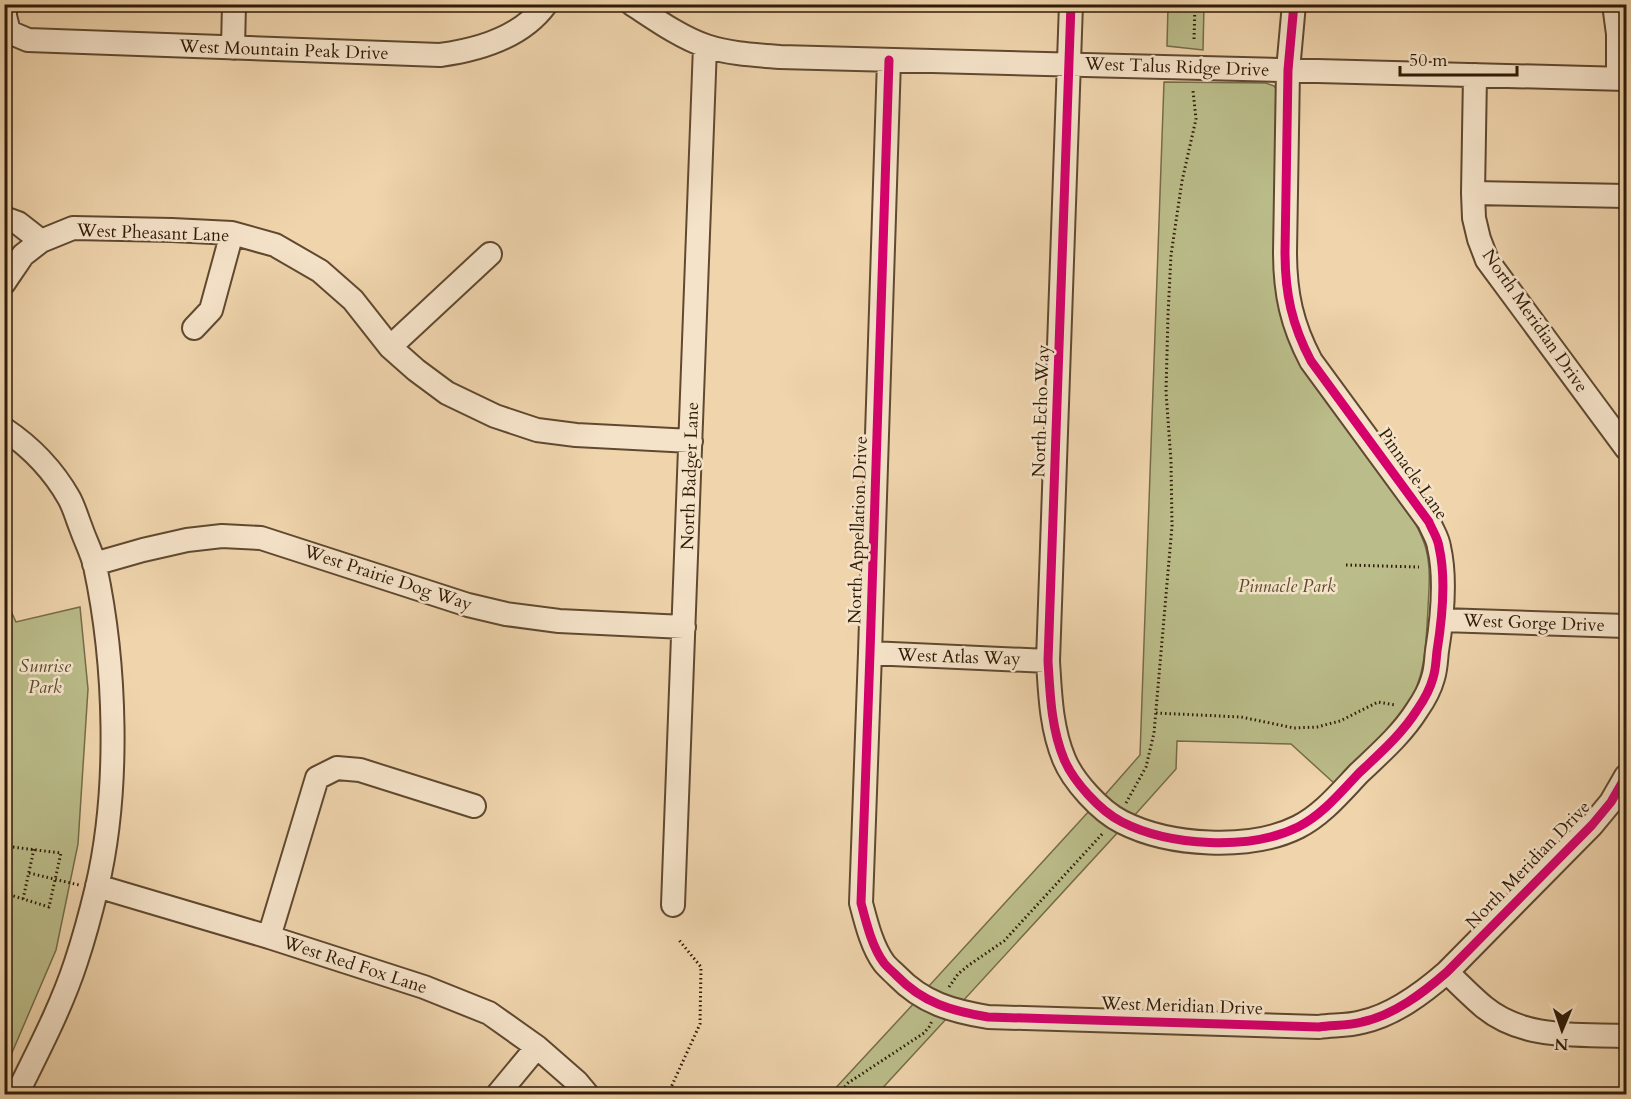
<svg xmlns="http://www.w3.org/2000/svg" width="1631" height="1099" viewBox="0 0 1631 1099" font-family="Cardo,serif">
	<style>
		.green { fill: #babc89; stroke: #756c48; stroke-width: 1.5 }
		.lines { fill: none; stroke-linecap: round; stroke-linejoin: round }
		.minor-casing { stroke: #604930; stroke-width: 26 }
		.path { stroke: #301b07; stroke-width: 3; stroke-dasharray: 1.5 3; stroke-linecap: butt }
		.minor { stroke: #f5e3c9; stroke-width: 22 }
		.cycleway-casing { stroke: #f5e3c9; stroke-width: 13 }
		.cycleway { stroke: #d6006c; stroke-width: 9 }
		.labels { text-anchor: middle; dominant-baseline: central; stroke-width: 5; stroke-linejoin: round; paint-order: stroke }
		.street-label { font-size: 18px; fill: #301b07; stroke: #f5e3c9 }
		.park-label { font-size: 18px; font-style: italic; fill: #594b2e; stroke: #f5e3c9 }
	</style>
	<rect width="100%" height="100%" fill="#efd4ac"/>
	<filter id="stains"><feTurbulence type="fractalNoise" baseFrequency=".00333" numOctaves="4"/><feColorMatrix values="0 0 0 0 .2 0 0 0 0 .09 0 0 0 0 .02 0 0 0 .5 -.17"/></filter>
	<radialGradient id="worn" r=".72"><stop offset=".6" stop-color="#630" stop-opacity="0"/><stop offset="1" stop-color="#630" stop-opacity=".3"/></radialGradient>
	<path class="green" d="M1168 5H1204L1203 50 1167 46Z
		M1164 82 1266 83 1274 86 1280 93 1282 304 1404 503C1412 517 1422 533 1426 549 1431 568 1429 588 1428 608 1426 642 1426 677 1407 706 1388 735 1358 760 1335 784L1291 744 1177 741 1176 769 1133 817 1116 806 1104 796 1140 755Z
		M5 598 16 622 80 607 88 689 78 844 56 950 5 1069Z
		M1090 810 1119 831 962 1002 943 996 928 987Z
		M917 1000 948 1017 877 1094H830Z"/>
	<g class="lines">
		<defs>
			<path id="minor" d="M5 4V16L9 32 28 40 440 55C478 50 522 37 546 4
				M632 4C655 19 680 37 706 46 730 54 755 55 780 57L1626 79
				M1071 4 1048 661C1050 693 1051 728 1064 759 1073 781 1100 811 1122 822 1169 846 1250 851 1298 827 1322 815 1340 793 1359 773 1379 754 1402 734 1417 710 1424 700 1430 689 1433 678 1436 669 1436 659 1437 651 1442 620 1446 577 1439 547 1438 538 1432 530 1429 522L1311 361C1292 325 1285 294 1285 252L1288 70 1294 4
				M1614 4 1618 34V78
				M233 48 234 4
				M889 60 870 653 861 903C866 922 872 947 884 963 888 968 893 972 897 976 923 1003 952 1011 988 1017L1319 1027C1333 1025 1348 1026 1362 1022 1394 1015 1423 993 1447 972L1592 825 1611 802 1626 776
				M1475 75 1473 193 1474 218 1479 239 1487 260 1626 448
				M1473 193 1626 196
				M4 218 18 223 41 241
				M4 283 8 277 23 255 41 241 73 228 172 230 232 233 275 245 320 271 353 300 390 347 416 370 447 393 495 416 537 430 576 435 691 441
				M194 328 211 310 232 233
				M390 347 490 254
				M4 429C31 447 53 470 69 498 74 507 77 518 81 528 85 540 92 553 95 566 116 664 120 789 97 887 91 912 84 938 76 962 61 1008 38 1051 17 1094
				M94 564 143 550 187 540 222 536 261 538 468 605 506 614 559 621 684 627
				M1442 620 1626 626
				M870 653 1048 661
				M97 886 269 937 424 987 489 1013 537 1047 577 1082 587 1094
				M673 905 705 46
				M269 937 317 778 337 768 360 770 474 806
				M1447 972C1459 984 1471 996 1484 1007 1524 1040 1578 1034 1626 1036
				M498 1094 537 1047"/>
		</defs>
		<use href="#minor" class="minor-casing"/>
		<path class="path" d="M1194 39 1195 4
			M1346 565 1419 567
			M1156 713 1241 717 1294 728 1317 727 1340 721 1378 702 1395 705
			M1126 803 1146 767 1154 733 1172 526 1171 461 1166 392 1168 315 1171 255 1182 181 1196 119 1193 91
			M4 846 61 853 49 907 4 893
			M29 873 79 885
			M23 899 34 849
			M949 987 958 974 969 965 1004 941 1104 832
			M668 1094 700 1024 701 967 679 940
			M839 1094 848 1083 924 1033 929 1027 932 1021"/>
		<use href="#minor" class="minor"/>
		<defs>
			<path id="cycleway" d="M1071 4 1048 661C1050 693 1051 728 1064 759 1073 781 1100 811 1122 822 1169 846 1250 851 1298 827 1322 815 1340 793 1359 773 1379 754 1402 734 1417 710 1424 700 1430 689 1433 678 1436 669 1436 659 1437 651 1442 620 1446 577 1439 547 1438 538 1432 530 1429 522L1311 361C1292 325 1285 294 1285 252L1288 70 1294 4
				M889 60 870 653 861 903C866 922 872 947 884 963 888 968 893 972 897 976 923 1003 952 1011 988 1017L1319 1027C1333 1025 1348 1026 1362 1022 1394 1015 1423 993 1447 972L1592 825 1611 802 1626 776"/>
		</defs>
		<use href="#cycleway" class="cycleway-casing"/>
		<use href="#cycleway" class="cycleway"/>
	</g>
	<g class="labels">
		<g class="street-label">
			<text transform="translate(284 50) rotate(2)">West Mountain Peak Drive</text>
			<text transform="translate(1177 67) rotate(2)">West Talus Ridge Drive</text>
			<text transform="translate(153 233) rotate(2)">West Pheasant Lane</text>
			<text transform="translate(1535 321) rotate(55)">North Meridian Drive</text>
			<text transform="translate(1041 411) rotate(-88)">North Echo Way</text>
			<text transform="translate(1413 474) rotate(55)">Pinnacle Lane</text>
			<text transform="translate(690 476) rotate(-88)">North Badger Lane</text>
			<text transform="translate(858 530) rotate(-88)">North Appellation Drive</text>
			<text transform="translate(388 578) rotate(18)">West Prairie Dog Way</text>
			<text transform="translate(1534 623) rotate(2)">West Gorge Drive</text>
			<text transform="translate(959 657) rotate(2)">West Atlas Way</text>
			<text transform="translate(1528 865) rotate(-46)">North Meridian Drive</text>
			<text transform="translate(355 965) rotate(18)">West Red Fox Lane</text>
			<text transform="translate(1182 1006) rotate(2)">West Meridian Drive</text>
		</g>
		<g class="park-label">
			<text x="1287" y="586">Pinnacle Park</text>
			<text x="45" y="666">Sunrise<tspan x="45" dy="21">Park</tspan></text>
		</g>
	</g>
	<rect width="1631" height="1099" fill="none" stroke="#efd4ac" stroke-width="24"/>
	<rect x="6" y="6" width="1619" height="1087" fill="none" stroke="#301b07" stroke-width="3"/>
	<rect x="12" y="12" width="1607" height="1075" fill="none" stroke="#301b07" stroke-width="1.5"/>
	<g transform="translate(1562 1030) rotate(182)" stroke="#f5e3c9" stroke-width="4.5" paint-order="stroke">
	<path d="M0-4.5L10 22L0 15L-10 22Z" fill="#301b07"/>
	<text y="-9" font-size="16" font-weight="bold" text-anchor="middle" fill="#301b07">N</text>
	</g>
	<path d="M1400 66v9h117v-9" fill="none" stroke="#301b07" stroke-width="3"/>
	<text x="1409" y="66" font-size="18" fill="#301b07" stroke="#f5e3c9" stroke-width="4.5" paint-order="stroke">50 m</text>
	<rect width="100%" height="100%" filter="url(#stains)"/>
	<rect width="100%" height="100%" fill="url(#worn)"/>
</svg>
